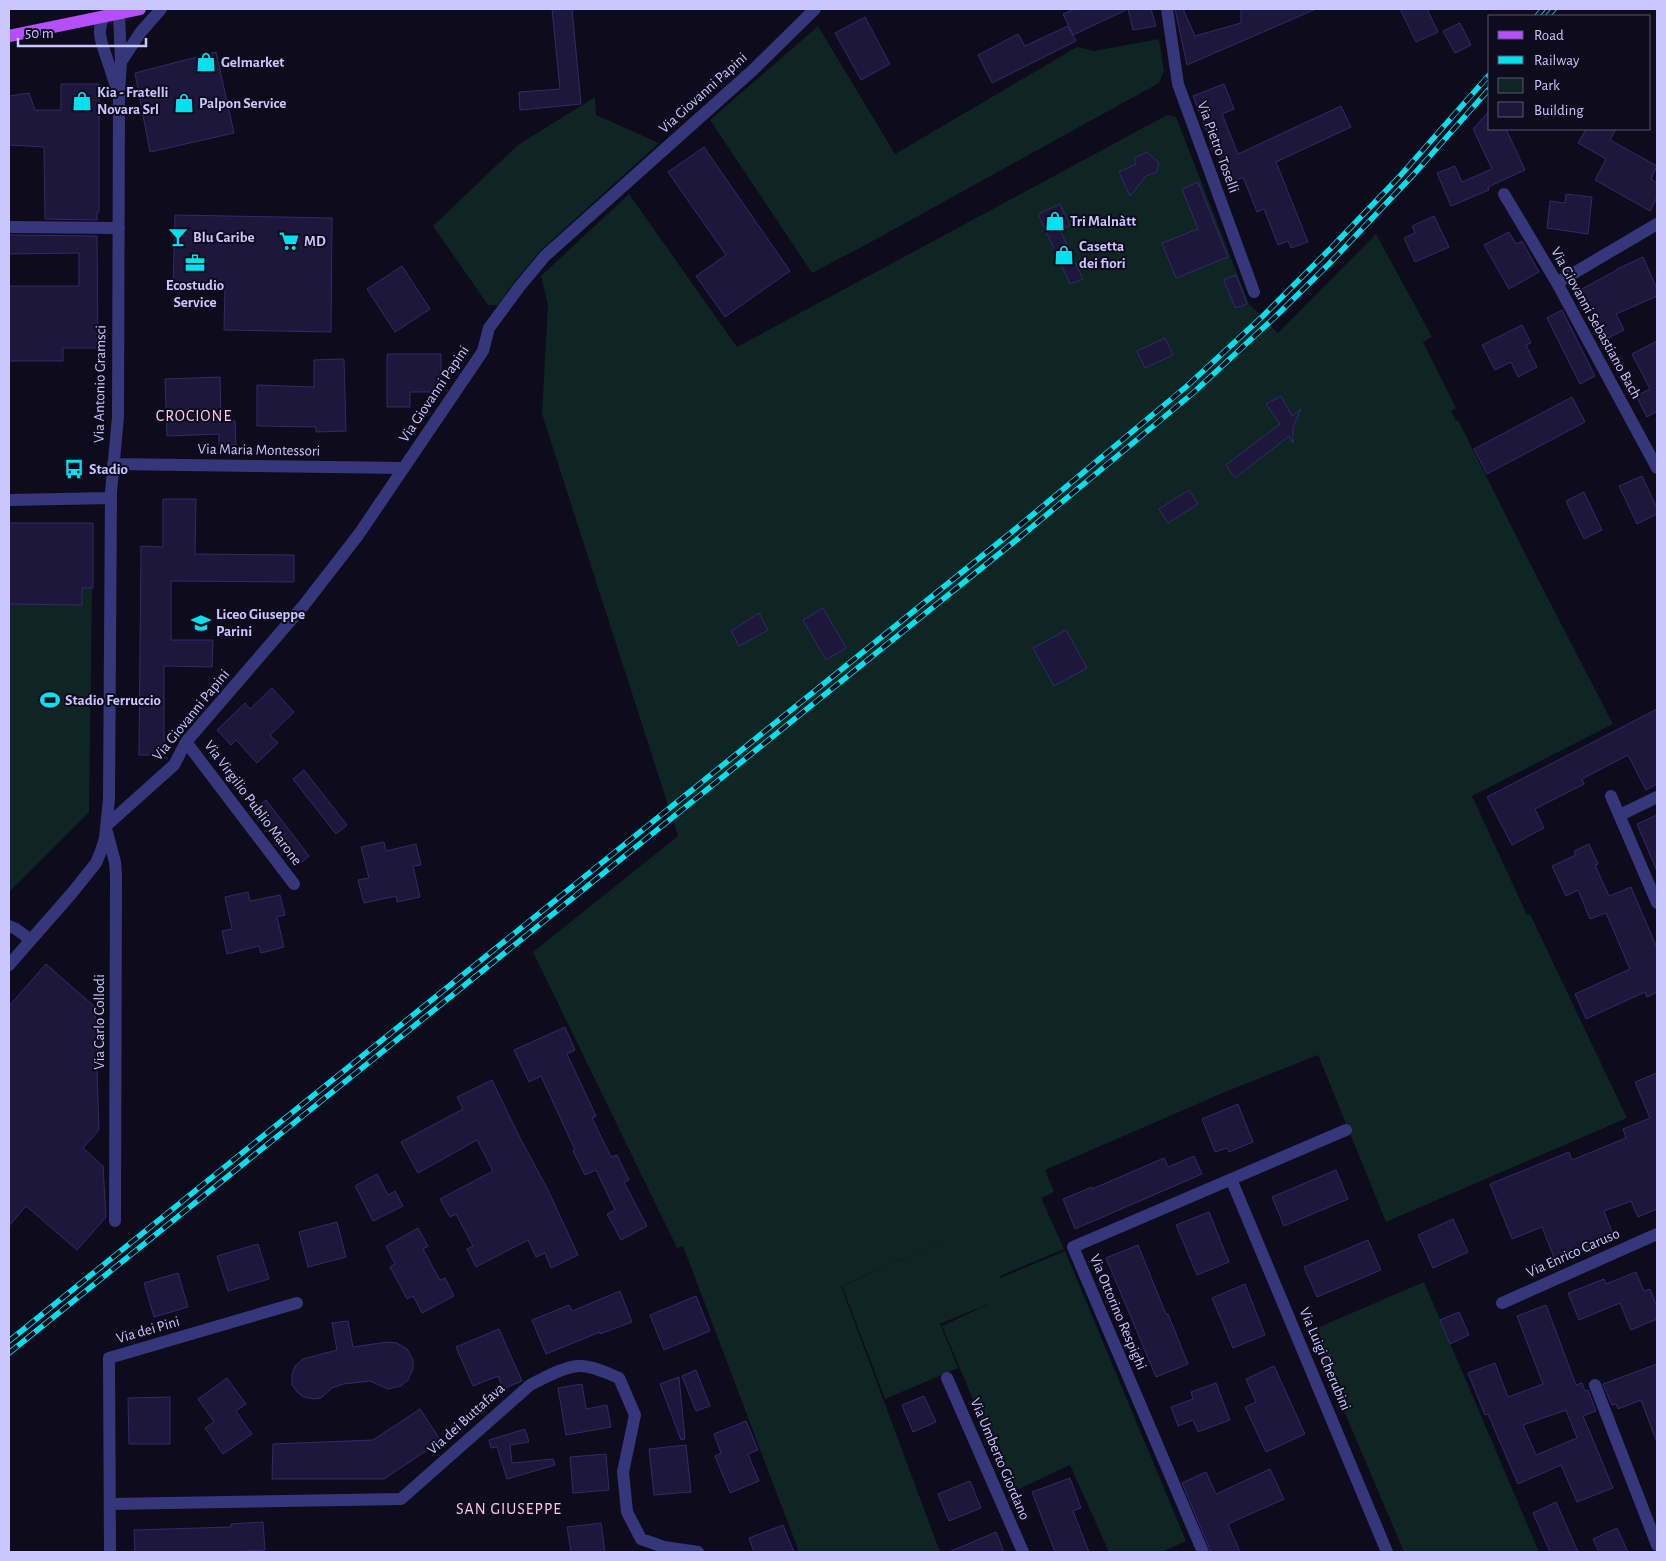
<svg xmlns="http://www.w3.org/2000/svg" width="1666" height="1561" viewBox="0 0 1666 1561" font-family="'Alegreya Sans',sans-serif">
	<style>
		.green { fill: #0e2524 }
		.building { fill: #1d173c; stroke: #332a68; fill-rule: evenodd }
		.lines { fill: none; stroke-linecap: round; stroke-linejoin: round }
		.minor { stroke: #36377a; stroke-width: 12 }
		.major { stroke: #b54efd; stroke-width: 12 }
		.rail-casing { stroke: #02e1ee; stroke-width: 5.5 }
		.rail { stroke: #0d0b1c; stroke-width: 4; stroke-dasharray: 11; stroke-linecap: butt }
		.labels { text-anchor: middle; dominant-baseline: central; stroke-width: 4; stroke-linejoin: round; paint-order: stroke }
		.poi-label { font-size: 15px; font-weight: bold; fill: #cac6fe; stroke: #0d0b1c; text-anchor: start }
		.street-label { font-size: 15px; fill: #cac6fe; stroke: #0d0b1c }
		.neighbourhood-label { font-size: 16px; letter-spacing: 1px; fill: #ffc8ed; stroke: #0d0b1c }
	</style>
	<rect width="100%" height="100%" fill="#0d0b1c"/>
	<path class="green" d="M818 26 895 154 1077 47 1094 51 1159 39 1164 71 1159 83 871 242 812 273 710 120Z
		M595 97 596 115 659 143 541 250 515 281 498 305H488L433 226 518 145Z
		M1167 115 1176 117 1249 304 1278 333 1376 234 1432 337 1423 342 1456 408 1451 411 1456 421 1458 420 1544 591 1613 724 1472 796 1527 915 1530 914 1627 1118 1386 1222 1318 1055 1225 1092 1045 1170 1054 1192 1041 1198 1064 1249 1000 1276V1278L1065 1251 1186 1541 1161 1552H1109L1070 1465 1012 1492 942 1326 993 1302 940 1324 958 1368 885 1399 842 1286 977 1226 841 1286 940 1552H799L683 1246 677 1248 533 952 678 836 542 414 548 305 541 276 629 194 737 347Z
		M9 523H93L89 812 9 892Z
		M1424 1282 1539 1552H1404L1310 1331Z"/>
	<path class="building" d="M552 9H572L581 104 520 110 519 92 560 89Z
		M1075 9H1128L1073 35 1063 14Z
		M1128 9H1151L1156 26 1133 30Z
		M1175 9H1183L1195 36 1241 23V9H1316L1187 65Z
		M1400 9H1427L1438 32 1416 42Z
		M865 17 890 64 861 80 835 33Z
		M1460 23 1471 45 1455 53 1443 31Z
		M1068 26 1076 41 992 83 978 55 1018 34 1025 46Z
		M216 52 234 133 150 152 135 73Z
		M61 84H99V212H97V220L45 219 44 147 9 145V96L29 93 35 110H61Z
		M1224 84 1234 109 1222 114 1238 154 1341 106 1351 127 1276 162 1308 242 1291 248 1288 241 1278 245 1264 209 1257 212 1243 177 1232 183 1214 146H1212L1193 96Z
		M1490 110V129H1506L1525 170 1488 187 1489 190 1451 206 1437 173 1455 166 1462 182 1492 169 1473 129Z
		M1586 129H1616L1610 140 1657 166 1651 179 1657 183V197L1650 211 1595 180 1606 159 1578 143Z
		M704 147 790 271 725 317 696 276 726 255 668 172Z
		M1147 152 1159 163 1157 172 1146 176 1130 196 1119 172 1136 164 1134 158Z
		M1198 182 1228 257 1176 278 1162 243 1198 229 1182 189Z
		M1566 194 1592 197 1588 234 1547 228 1550 201 1565 203Z
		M1060 204 1070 225 1060 230 1083 279 1070 284 1038 214Z
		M175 215 332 218 331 332 224 330 225 287 173 286Z
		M1434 216 1449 247 1415 262 1404 238 1415 233 1412 226Z
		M1509 232 1516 244 1522 241 1539 272 1509 289 1484 245Z
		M9 235 97 236 98 348H63V361H9V286H79V253L9 254Z
		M1643 257 1657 289V296L1616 314 1624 330 1606 339 1580 290 1617 270V269Z
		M402 266 430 309 395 332 367 289Z
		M1236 275 1247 304 1235 308 1224 280Z
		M1562 310 1595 376 1580 384 1547 318Z
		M1522 325 1531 343 1526 345 1537 367 1518 377 1511 362 1495 370 1482 345Z
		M1165 338 1173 355 1145 368 1137 351Z
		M1657 341V411L1647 417 1636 396 1650 389 1632 354Z
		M387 354H441V392H410V407H387Z
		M344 359 346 431 316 432V427L257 426V385L314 387V360Z
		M220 377 221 421H235L236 445H219V434L167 436 165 379Z
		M1281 396 1292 416 1301 409 1293 427V443L1289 436 1235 478 1226 465 1280 424 1266 404Z
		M1572 397 1585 422 1487 474 1474 449Z
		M1642 476 1657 508V514L1637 524 1619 486Z
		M1189 490 1198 504 1168 523 1159 509Z
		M1584 492 1602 530 1584 539 1566 501Z
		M163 499H196L195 554 294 555V582L171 581V640H213L212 667 164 666V755H139L141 546 163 547Z
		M9 523H93V588H82V605L9 604Z
		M823 608 846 648 826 660 803 620Z
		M759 613 768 630 739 646 731 631Z
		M1066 630 1087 668 1054 686 1033 648Z
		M272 688 294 712 270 735 278 743 257 763 236 740 231 745 217 730 245 703 250 709Z
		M1657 709V784L1646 790 1628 755 1582 779 1584 784 1535 809 1544 828 1512 845 1487 797Z
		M304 770 347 825 336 834 293 779Z
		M266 800 309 856 297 866 255 809Z
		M1657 815V871L1637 824Z
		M384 842 386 851 416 844 421 865 413 866 420 897 397 902 396 896 364 903 358 880 369 878 361 847Z
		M1589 844 1598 864 1595 865 1609 896 1631 887 1657 948V992L1647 997 1645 992 1586 1019 1575 994 1630 969 1606 913 1590 919 1578 890 1566 896 1552 866 1576 855 1574 851Z
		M248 892 250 901 280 895 285 915 277 917 284 947 261 953 259 946 227 954 222 931 232 929 225 897Z
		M46 964 95 1007 99 1130 83 1148 103 1166 106 1217 77 1250 26 1206 9 1226V1006Z
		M565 1027 575 1050 567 1054 596 1116 592 1118 611 1157 617 1155 629 1180 624 1182 647 1226 621 1240 607 1214 615 1210 596 1170 585 1175 573 1151 575 1150 541 1076 529 1082 514 1050Z
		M1657 1073V1209L1638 1217 1631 1201 1604 1211 1614 1237 1555 1260 1542 1227 1512 1239 1490 1184 1569 1152 1572 1160 1626 1138 1623 1129 1650 1118 1635 1082Z
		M492 1080 520 1138 549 1192 578 1255 551 1268 545 1253 536 1257 528 1240 476 1267 467 1249 473 1246 456 1214 450 1217 440 1199 493 1171 477 1140 418 1173 401 1142 463 1109 457 1097Z
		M1238 1104 1253 1142 1229 1152 1227 1148 1215 1152 1202 1119Z
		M1194 1156 1202 1174 1075 1229 1063 1199 1092 1187V1189L1164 1158 1168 1167Z
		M1336 1170 1348 1199 1284 1226 1272 1197Z
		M377 1174 388 1195 395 1191 403 1206 373 1221 355 1186Z
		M1209 1212 1229 1262 1197 1275 1176 1225Z
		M1453 1219 1468 1252 1433 1268 1418 1235Z
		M337 1222 346 1257 308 1267 299 1232Z
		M418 1228 428 1246 423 1249 440 1280 445 1278 454 1296 422 1313 413 1296 407 1299 390 1267 395 1264 386 1246Z
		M1368 1240 1381 1270 1317 1297 1304 1267Z
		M258 1244 269 1279 228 1291 217 1256Z
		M1138 1245 1166 1314H1168L1188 1364 1156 1377 1106 1258Z
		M1636 1272 1644 1291 1650 1289 1657 1307V1319L1631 1330 1620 1303 1579 1320 1568 1293 1604 1279 1606 1284Z
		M178 1273 188 1307 154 1317 144 1283Z
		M1245 1284 1265 1335 1233 1348 1212 1298Z
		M620 1291 632 1322 600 1334V1332L546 1354 532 1320 569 1305 572 1311Z
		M696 1296 710 1331 664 1350 650 1315Z
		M1546 1305 1576 1385 1582 1383 1585 1391 1588 1390 1596 1411 1583 1416 1613 1488 1577 1502 1561 1465 1518 1484 1488 1414 1485 1415 1468 1373 1495 1363 1508 1397 1543 1384 1517 1316ZM1566 1410 1577 1438 1536 1455 1523 1425Z
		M1459 1312 1469 1335 1450 1344 1440 1320Z
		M348 1321 353 1347 387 1342 397 1343 407 1349 413 1360V1369L408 1380 401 1386 388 1389 370 1381 343 1384 332 1388 321 1398 314 1399 304 1397 297 1392 292 1385V1374L295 1366 303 1359 337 1350 332 1323Z
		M499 1329 522 1381 503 1389 498 1376 473 1386 456 1347Z
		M1657 1364V1440H1656L1641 1400 1618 1409 1616 1404 1612 1405 1603 1384Z
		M1274 1366 1305 1434 1266 1452 1245 1407 1256 1402 1246 1379Z
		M696 1370 710 1406 696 1411 682 1376Z
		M679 1377 685 1439 681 1440 660 1384Z
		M227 1378 246 1404 236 1411 252 1434 223 1454 205 1428 214 1422 198 1399Z
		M1216 1383 1230 1420 1198 1432 1193 1420 1178 1426 1171 1407 1193 1399 1191 1392Z
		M582 1384 586 1409 607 1405 611 1427 566 1435 558 1388Z
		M924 1396 936 1422 913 1432 902 1405Z
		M170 1397V1444H129L128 1398Z
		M420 1409 441 1441 384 1479H272L273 1444 373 1440Z
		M746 1421 758 1450 748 1454 759 1481 730 1493 715 1456 721 1453 714 1434Z
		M525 1429 529 1442 510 1445 512 1463 553 1459 555 1465 507 1479 497 1447 491 1448 489 1440Z
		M686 1445 691 1492 654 1495 649 1449Z
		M606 1454 609 1490 573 1493 570 1457Z
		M1270 1469 1284 1499 1228 1524 1240 1552H1211L1182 1483 1206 1472 1216 1494Z
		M1070 1478 1081 1508 1073 1511 1089 1552H1055L1032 1492Z
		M970 1481 981 1508 949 1521 938 1494Z
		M1556 1502 1578 1552H1550L1533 1513Z
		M263 1522 265 1550 226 1552H135L134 1530 231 1527V1524Z
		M601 1523 605 1552H571L567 1527Z
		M783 1525 794 1552H754L749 1538Z
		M1617 1528 1628 1552H1599L1593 1539Z
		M996 1532 1004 1552H949Z"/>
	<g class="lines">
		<path class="minor" d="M1167 9 1178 84 1254 292
			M104 16C95 33 103 45 108 62 111 71 114 80 117 89
			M123 59 140 33 161 9
			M1504 194 1557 283 1657 468
			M9 227 119 228
			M1557 283 1657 224
			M113 464 404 468
			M9 500 111 498
			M186 742 294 884
			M1611 796 1657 903
			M1620 815 1657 797
			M107 825 174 765 186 742 304 605 359 534 483 351 489 328 520 286 545 256 753 70 815 9
			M107 832 115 862 116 875 115 1221
			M9 926 16 929 31 940
			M9 965 72 893 96 863 101 851 105 838 109 799 111 492 118 417 119 93 121 62 119 13
			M1231 1179 1387 1552
			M1502 1303 1657 1234
			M947 1378 1023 1552
			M1595 1385 1657 1545
			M110 1504 401 1499 530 1385C544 1378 563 1367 578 1366 591 1365 607 1373 619 1378L635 1415 623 1472 627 1512 641 1539 664 1547 698 1552
			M110 1552 109 1358 297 1303
			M1203 1552 1073 1247 1346 1130"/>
		<path class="major" d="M9 36 140 9"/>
		<defs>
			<path id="rail" d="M1537 16 1543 9
				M1548 16 1554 9
				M9 1341 1013 531 1187 386 1263 316 1332 247 1400 176 1490 74
				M9 1353 1020 537 1193 393 1275 317 1329 264 1415 173 1490 88"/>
		</defs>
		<use href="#rail" class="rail-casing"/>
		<use href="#rail" class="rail"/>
	</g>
	<defs>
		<symbol id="shop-bare" viewBox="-9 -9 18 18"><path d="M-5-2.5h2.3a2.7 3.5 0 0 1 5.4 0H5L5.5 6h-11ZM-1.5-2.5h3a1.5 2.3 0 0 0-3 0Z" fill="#02e1ee" stroke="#0d0b1c" stroke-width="2.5" paint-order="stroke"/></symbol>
		<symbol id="bar-bare" viewBox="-9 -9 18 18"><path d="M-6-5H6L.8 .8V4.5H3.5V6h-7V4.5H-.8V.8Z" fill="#02e1ee" stroke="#0d0b1c" stroke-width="2.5" paint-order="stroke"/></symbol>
		<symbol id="supermarket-bare" viewBox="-9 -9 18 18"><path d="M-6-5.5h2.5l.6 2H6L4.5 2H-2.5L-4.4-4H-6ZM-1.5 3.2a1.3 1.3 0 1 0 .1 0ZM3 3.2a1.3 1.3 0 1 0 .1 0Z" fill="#02e1ee" stroke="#0d0b1c" stroke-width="2.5" paint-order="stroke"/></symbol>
		<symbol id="office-bare" viewBox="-9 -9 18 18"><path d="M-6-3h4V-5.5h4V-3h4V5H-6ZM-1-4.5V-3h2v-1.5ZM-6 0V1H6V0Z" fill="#02e1ee" stroke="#0d0b1c" stroke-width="2.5" paint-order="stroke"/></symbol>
		<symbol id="bus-bare" viewBox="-9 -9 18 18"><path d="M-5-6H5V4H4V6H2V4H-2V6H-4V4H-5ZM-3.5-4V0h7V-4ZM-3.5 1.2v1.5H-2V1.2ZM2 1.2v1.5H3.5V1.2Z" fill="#02e1ee" stroke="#0d0b1c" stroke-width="2.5" paint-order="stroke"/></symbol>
		<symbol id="school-bare" viewBox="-9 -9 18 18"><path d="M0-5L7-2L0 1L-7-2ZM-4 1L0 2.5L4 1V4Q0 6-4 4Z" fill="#02e1ee" stroke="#0d0b1c" stroke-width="2.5" paint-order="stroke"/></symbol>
		<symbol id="stadium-bare" viewBox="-9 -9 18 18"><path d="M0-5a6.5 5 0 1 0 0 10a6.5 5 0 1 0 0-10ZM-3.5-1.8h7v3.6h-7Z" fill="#02e1ee" stroke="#0d0b1c" stroke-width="2.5" paint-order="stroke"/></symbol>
	</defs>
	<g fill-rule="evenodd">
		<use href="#shop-bare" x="192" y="48" width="28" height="28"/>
		<use href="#shop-bare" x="68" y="87" width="28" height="28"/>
		<use href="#shop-bare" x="170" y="89" width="28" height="28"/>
		<use href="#shop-bare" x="1041" y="207" width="28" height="28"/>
		<use href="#bar-bare" x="164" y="223" width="28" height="28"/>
		<use href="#supermarket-bare" x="275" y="227" width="28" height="28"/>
		<use href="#shop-bare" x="1050" y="241" width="28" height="28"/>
		<use href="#office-bare" x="181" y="249" width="28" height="28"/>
		<use href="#bus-bare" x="60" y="455" width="28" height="28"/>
		<use href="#school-bare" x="187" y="609" width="28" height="28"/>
		<use href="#stadium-bare" x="36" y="686" width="28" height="28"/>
	</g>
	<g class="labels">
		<g class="poi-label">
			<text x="221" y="62">Gelmarket</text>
			<text x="97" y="92">Kia - Fratelli<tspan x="97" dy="17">Novara Srl</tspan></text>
			<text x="199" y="103">Palpon Service</text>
			<text x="1070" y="221">Tri Malnàtt</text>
			<text x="193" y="237">Blu Caribe</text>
			<text x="304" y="241">MD</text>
			<text x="1079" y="246">Casetta<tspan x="1079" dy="17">dei fiori</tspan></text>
			<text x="195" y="285" text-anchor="middle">Ecostudio<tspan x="195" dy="17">Service</tspan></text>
			<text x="89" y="469">Stadio</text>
			<text x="216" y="614">Liceo Giuseppe<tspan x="216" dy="17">Parini</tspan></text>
			<text x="65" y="700">Stadio Ferruccio</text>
		</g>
		<g class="street-label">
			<text transform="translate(703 93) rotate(-42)">Via Giovanni Papini</text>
			<text transform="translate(1218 147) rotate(70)">Via Pietro Toselli</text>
			<text transform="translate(1596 323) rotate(61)">Via Giovanni Sebastiano Bach</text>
			<text transform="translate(100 384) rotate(-89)">Via Antonio Gramsci</text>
			<text transform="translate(434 394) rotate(-56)">Via Giovanni Papini</text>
			<text transform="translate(259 450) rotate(1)">Via Maria Montessori</text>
			<text transform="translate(191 715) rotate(-51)">Via Giovanni Papini</text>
			<text transform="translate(253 803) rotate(53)">Via Virgilio Publio Marone</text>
			<text transform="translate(99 1022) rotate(-90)">Via Carlo Collodi</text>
			<text transform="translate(1573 1253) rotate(-24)">Via Enrico Caruso</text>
			<text transform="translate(1118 1312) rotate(67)">Via Ottorino Respighi</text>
			<text transform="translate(148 1330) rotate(-16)">Via dei Pini</text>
			<text transform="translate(1325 1359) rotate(67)">Via Luigi Cherubini</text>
			<text transform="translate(466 1419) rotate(-42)">Via dei Buttafava</text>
			<text transform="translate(1000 1459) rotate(67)">Via Umberto Giordano</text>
		</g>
		<g class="neighbourhood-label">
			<text x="194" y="416">CROCIONE</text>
			<text x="509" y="1509">SAN GIUSEPPE</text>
		</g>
	</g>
	<rect width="1666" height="1561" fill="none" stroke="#cac6fe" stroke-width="20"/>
	<rect x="1488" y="15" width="162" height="115" fill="#0d0b1c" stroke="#595676"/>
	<rect x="1498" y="31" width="25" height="8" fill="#b54efd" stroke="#595676"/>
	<text x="1534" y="40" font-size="15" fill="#cac6fe">Road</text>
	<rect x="1498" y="56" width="25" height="8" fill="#02e1ee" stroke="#595676"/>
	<text x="1534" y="65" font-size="15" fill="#cac6fe">Railway</text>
	<rect x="1498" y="78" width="25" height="15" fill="#0e2524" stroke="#595676"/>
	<text x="1534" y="90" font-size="15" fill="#cac6fe">Park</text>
	<rect x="1498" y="102" width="25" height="15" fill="#1d173c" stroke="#595676"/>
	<text x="1534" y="115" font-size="15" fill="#cac6fe">Building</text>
	<path d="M18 38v8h128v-8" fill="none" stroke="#cac6fe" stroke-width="2.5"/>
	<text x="25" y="38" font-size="15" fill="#cac6fe" stroke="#0d0b1c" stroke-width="4" paint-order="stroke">50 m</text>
</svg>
